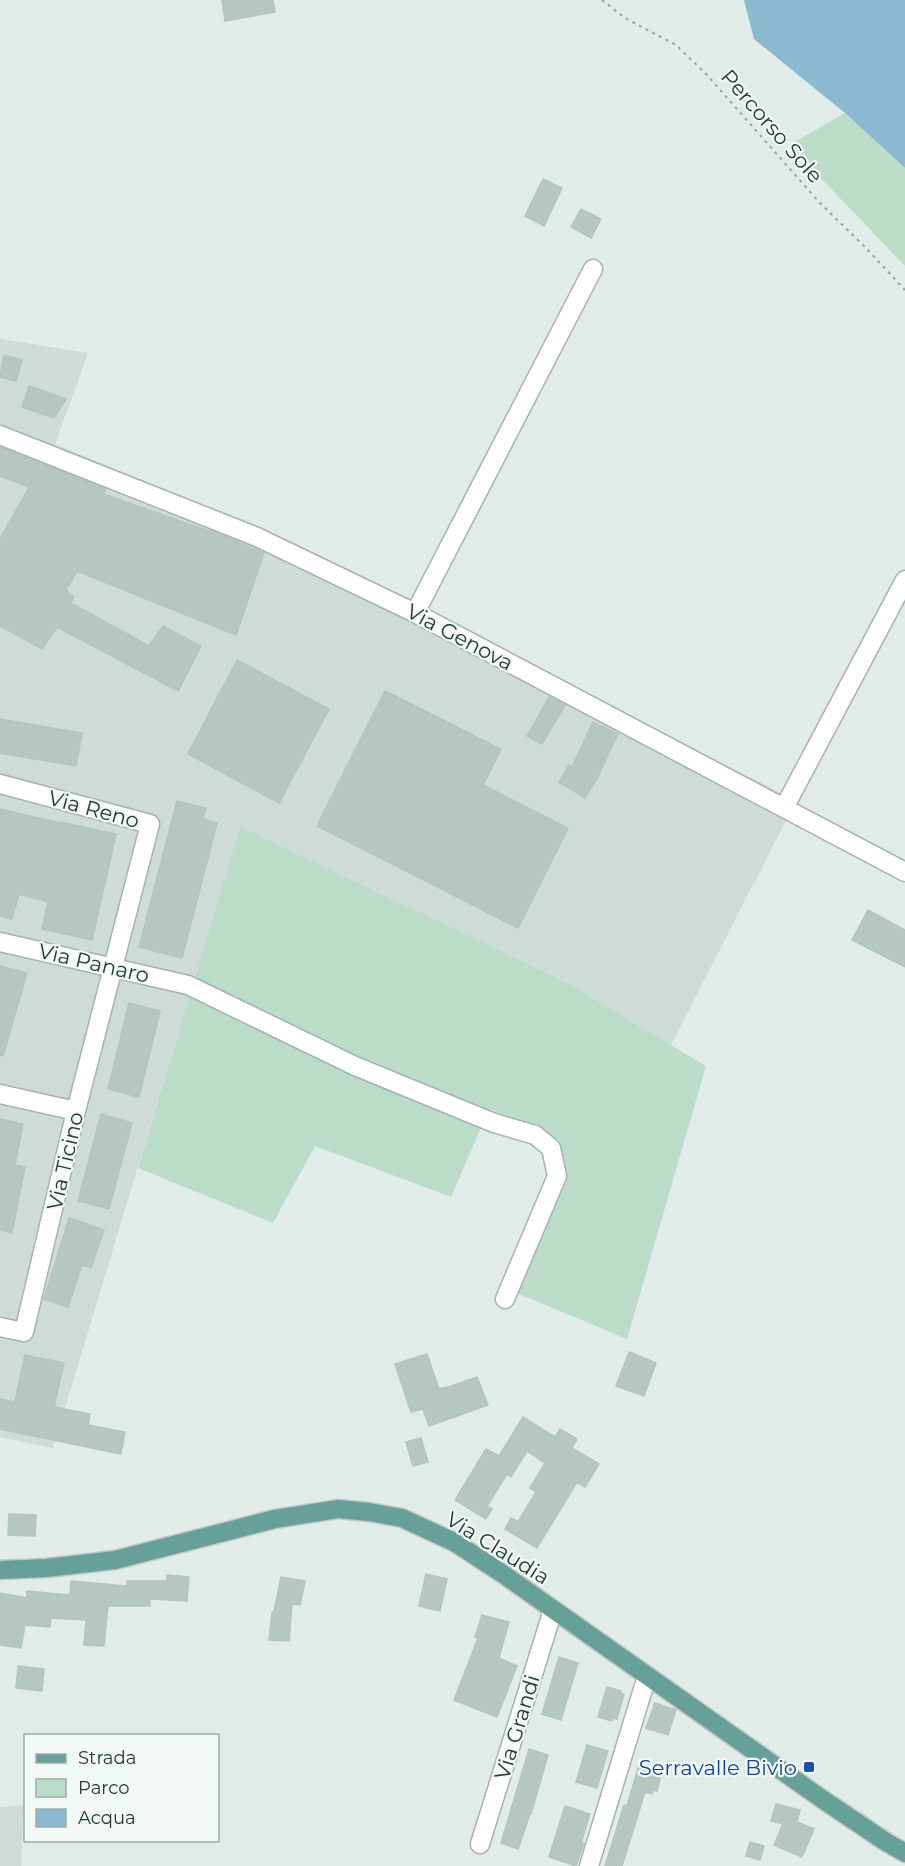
<svg xmlns="http://www.w3.org/2000/svg" width="905" height="1866" viewBox="0 0 905 1866" font-family="Montserrat,sans-serif">
	<style>
		.built { fill: #cfdbd7 }
		.green { fill: #badcc8 }
		.water { fill: #8abacf }
		.building { fill: #b6c6c1; stroke: #b4c4c0; stroke-width: 1.5 }
		.lines { fill: none; stroke-linecap: round; stroke-linejoin: round }
		.minor-casing { stroke: #a4b3b0; stroke-width: 21 }
		.major-casing { stroke: #c1c8c7; stroke-width: 21 }
		.path { stroke: #82aea6; stroke-width: 2; stroke-dasharray: 3 4.5; stroke-linecap: butt }
		.minor { stroke: #fff; stroke-width: 18 }
		.major { stroke: #679f99; stroke-width: 18 }
		.transit-dot { fill: #1a4fb4; stroke: #f1f8f5; stroke-width: 2 }
		.labels { text-anchor: middle; dominant-baseline: central; stroke-width: 4.5; stroke-linejoin: round; paint-order: stroke }
		.street-label { font-size: 21px; fill: #223b38; stroke: #f1f8f5 }
		.transit-label { font-size: 21px; fill: #164399; stroke: #f1f8f5; text-anchor: end }
	</style>
	<rect width="100%" height="100%" fill="#e1ebe8"/>
	<path class="built" d="M0 339 88 353 55 444 296 544 796 801 671 1045 566 982 240 828 53 1448 0 1437Z
		M24 1805 21 1866H0V1807Z"/>
	<path class="green" d="M845 113 905 168V266L789 145Z
		M240 827 566 982 706 1066 627 1339 512 1291 559 1140 489 1109 451 1197 315 1146 273 1223 138 1168Z"/>
	<path class="water" d="M744 0H905V168L845 113 754 39Z"/>
	<path class="building" d="M222 0H273L275 12 225 21Z
		M543 179 562 188 544 226 525 216Z
		M581 209 601 219 591 238 571 227Z
		M4 355 22 360 16 381 0 377Z
		M29 386 66 399 54 418 22 407Z
		M0 447 106 489 104 494 226 537 264 553 236 635 77 571 66 590 74 597 71 603 149 646 163 626 201 646 178 691 57 627 42 649 0 626V539L29 487 0 476Z
		M237 660 329 709 279 803 188 754Z
		M385 691 501 749 483 785 568 828 518 928 317 826Z
		M549 697 565 705 542 744 527 736Z
		M0 719 82 733 76 766 0 753Z
		M593 722 618 734 596 780 585 798 559 782 569 765 572 767Z
		M177 801 206 808 203 819 217 823 182 958 139 947Z
		M0 809 60 823 61 822 116 834 92 940 42 929 48 902 19 894 12 919 0 916Z
		M868 910 905 930V967L852 940Z
		M0 966 27 973 3 1056 0 1055Z
		M129 1003 160 1011 139 1097 108 1089Z
		M101 1114 132 1123 109 1209 78 1201Z
		M0 1119 23 1124 15 1165 25 1167 12 1233 0 1230Z
		M69 1218 104 1230 91 1268 82 1265 68 1307 44 1299Z
		M629 1352 656 1363 644 1396 616 1386Z
		M427 1354 439 1389 446 1387V1388L477 1377 488 1405 429 1426 423 1409 411 1412 395 1364Z
		M25 1355 64 1363 54 1407 90 1414 88 1425 125 1432 121 1454 0 1429V1399L15 1402Z
		M523 1417 555 1437 560 1429 577 1439 572 1448 599 1464 585 1487 577 1482 537 1548 505 1529 511 1518 518 1522 536 1492 530 1488 545 1463 527 1451 511 1477 507 1474 487 1506 492 1509 486 1519 455 1500 486 1449 499 1456Z
		M421 1438 428 1462 413 1466 406 1442Z
		M9 1514 36 1515 35 1536 8 1535Z
		M426 1574 447 1579 440 1611 419 1606Z
		M167 1575 189 1577 187 1601 150 1599V1606H108L104 1646 84 1645 86 1620 51 1618 50 1627 25 1625 21 1648 0 1645V1593L27 1598V1591L70 1595 71 1581 127 1586V1581H167Z
		M281 1577 305 1581 300 1605 292 1604 289 1641 269 1640 272 1612H274Z
		M482 1615 509 1622 499 1658 517 1666 497 1717 454 1700 478 1638 475 1637Z
		M559 1657 578 1663 561 1720 542 1714Z
		M18 1666 44 1669 42 1691 16 1688Z
		M607 1687 621 1691 620 1693 624 1694 617 1719 613 1718 612 1721 598 1717Z
		M655 1703 676 1710 668 1735 646 1728Z
		M587 1745 608 1751 597 1788 576 1782Z
		M529 1749 548 1755 531 1814H530L518 1849 501 1843Z
		M639 1765 662 1771 657 1791 653 1790 652 1794 645 1792 622 1866H605L624 1805 627 1806Z
		M776 1804 800 1810 797 1822 814 1829 802 1857 774 1845 783 1824 771 1821Z
		M565 1806 590 1814 581 1843H584L576 1866 549 1857Z
		M750 1842 764 1846 760 1860 746 1856Z"/>
	<g class="lines">
		<defs>
			<path id="minor" d="M0 435 257 537 415 613 905 872
				M415 613 593 269
				M0 784 150 824 76 1111 24 1332 0 1327
				M784 808 905 580
				M0 942 188 985 355 1066 494 1123 535 1135 551 1148 557 1176 505 1299
				M0 1094 76 1111
				M480 1844 553 1610
				M589 1866 647 1676"/>
			<path id="major" d="M0 1570 46 1568 115 1560 275 1519 338 1509 369 1512 402 1518 454 1542 503 1574 822 1799 886 1842 905 1853"/>
		</defs>
		<use href="#minor" class="minor-casing"/>
		<use href="#major" class="major-casing"/>
		<path class="path" d="M602 0 625 18 676 45 707 75 819 202 866 248 905 290"/>
		<use href="#minor" class="minor"/>
		<use href="#major" class="major"/>
	</g>
	<rect class="transit-dot" x="803" y="1761" width="12" height="12" rx="3"/>
	<g class="labels">
		<g class="street-label">
			<text transform="translate(772 126) rotate(49)">Percorso Sole</text>
			<text transform="translate(460 637) rotate(28)">Via Genova</text>
			<text transform="translate(94 809) rotate(15)">Via Reno</text>
			<text transform="translate(94 963) rotate(13)">Via Panaro</text>
			<text transform="translate(65 1161) rotate(-77)">Via Ticino</text>
			<text transform="translate(498 1548) rotate(32)">Via Claudia</text>
			<text transform="translate(517 1727) rotate(-73)">Via Grandi</text>
		</g>
		<g class="transit-label">
			<text x="797" y="1767">Serravalle Bivio</text>
		</g>
	</g>
	<rect x="24" y="1734" width="195" height="108" fill="#f1f8f5" stroke="#9eaca9" stroke-width="1.5"/>
	<rect x="36" y="1754" width="30" height="9" fill="#679f99" stroke="#9eaca9" stroke-width="1.5"/>
	<text x="78" y="1764" font-size="18" fill="#223b38">Strada</text>
	<rect x="36" y="1779" width="30" height="18" fill="#badcc8" stroke="#9eaca9" stroke-width="1.5"/>
	<text x="78" y="1794" font-size="18" fill="#223b38">Parco</text>
	<rect x="36" y="1809" width="30" height="18" fill="#8abacf" stroke="#9eaca9" stroke-width="1.5"/>
	<text x="78" y="1824" font-size="18" fill="#223b38">Acqua</text>
</svg>
